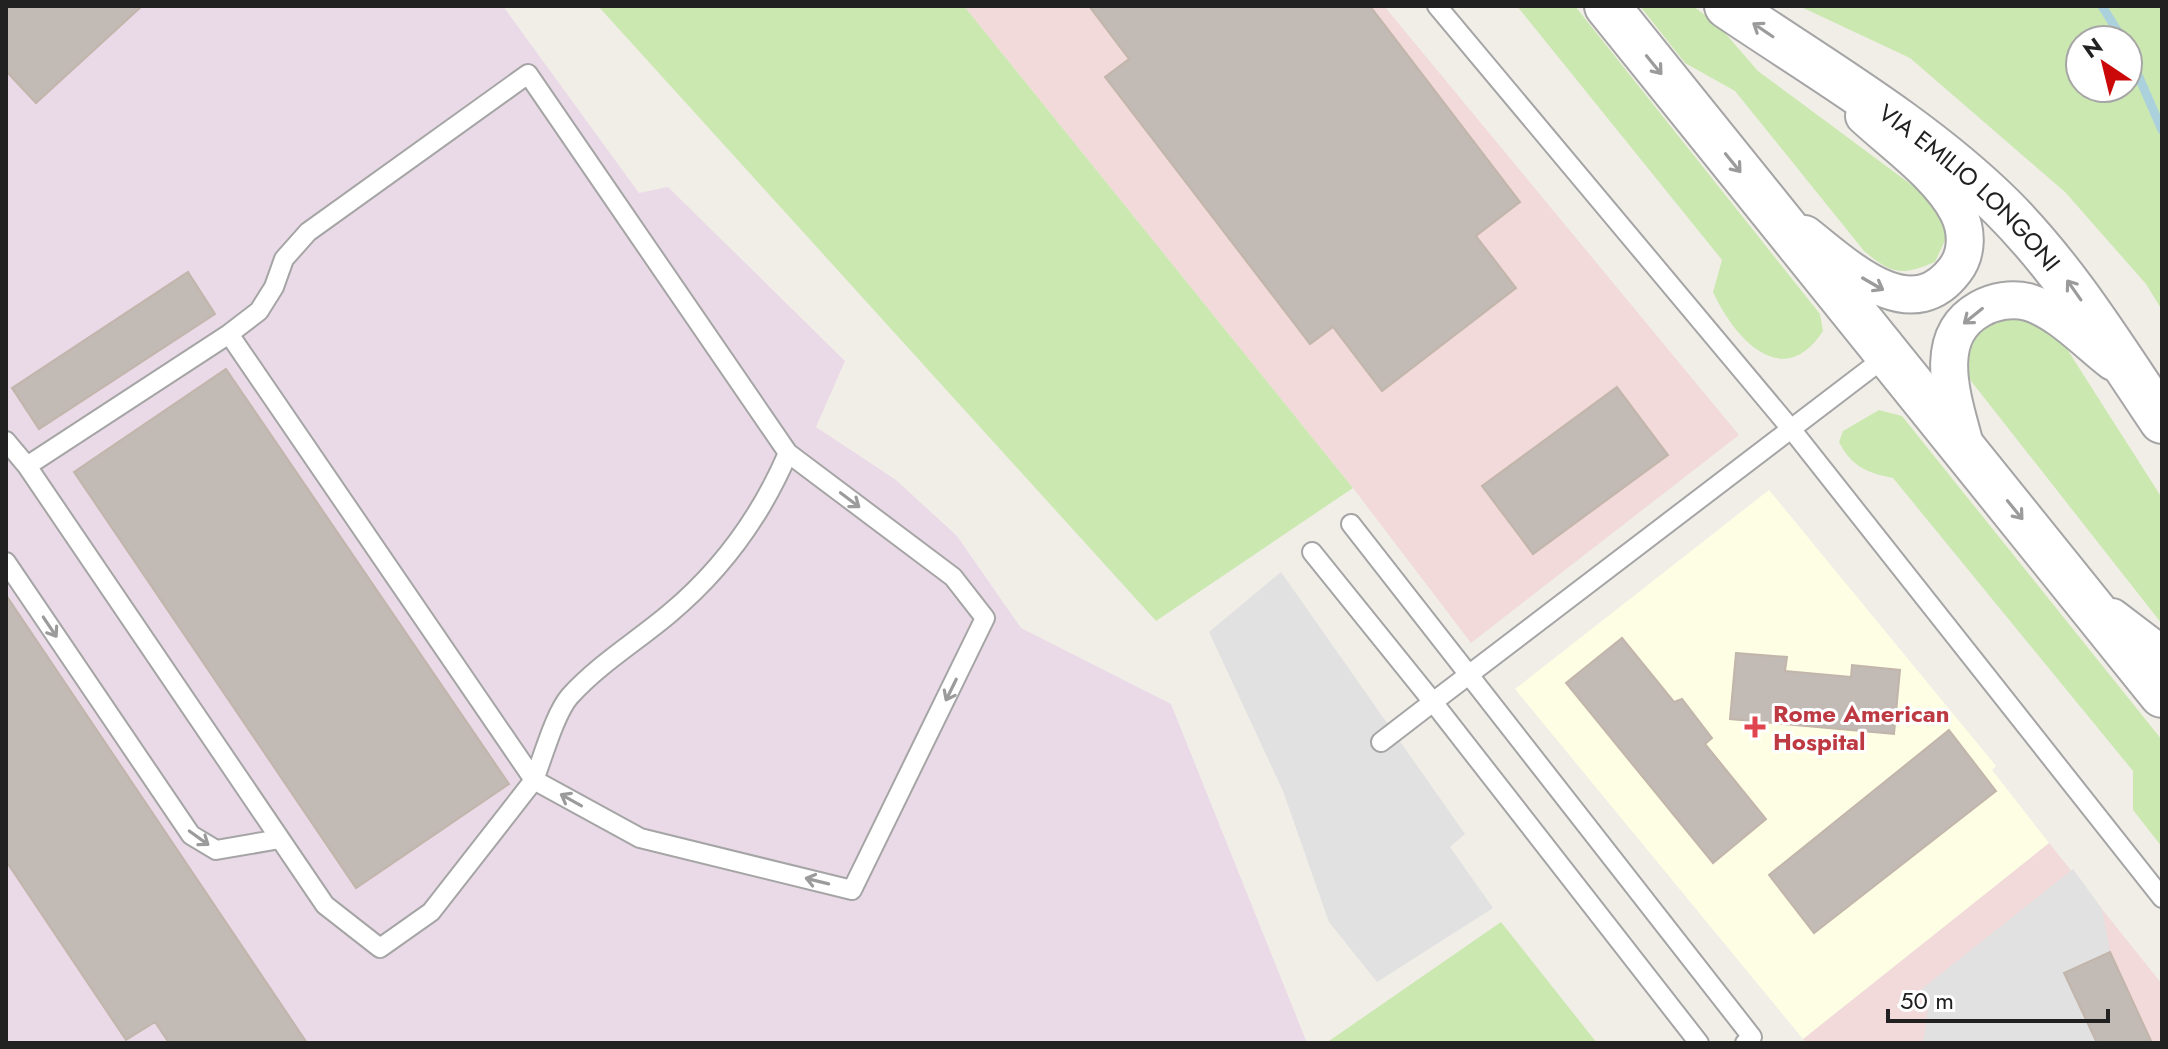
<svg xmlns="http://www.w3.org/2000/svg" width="2168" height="1049" viewBox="0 0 2168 1049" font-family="Jost,sans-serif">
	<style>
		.commercial { fill: #f1dad9 }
		.industrial { fill: #eadae7 }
		.education { fill: #fefee4 }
		.grass { fill: #cce8b1; fill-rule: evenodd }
		.parking { fill: #e1e1e1 }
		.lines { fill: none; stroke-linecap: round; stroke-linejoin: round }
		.stream { stroke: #abd1dc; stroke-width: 9 }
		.building { fill: #c2bab4; stroke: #c2b5ab; stroke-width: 2 }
		.service-casing { stroke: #a5a5a5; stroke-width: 22 }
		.minor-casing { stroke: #a5a5a5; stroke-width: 40 }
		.tertiary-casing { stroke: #a5a5a5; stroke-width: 48 }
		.service { stroke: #fff; stroke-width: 18 }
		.minor { stroke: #fff; stroke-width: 36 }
		.tertiary { stroke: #fff; stroke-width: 44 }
		.oneway { stroke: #9b9b9b }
		.health-dot { fill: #e0444e; stroke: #fff; stroke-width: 3 }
		.labels { text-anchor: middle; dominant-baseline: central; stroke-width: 6; stroke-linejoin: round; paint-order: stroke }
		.street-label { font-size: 24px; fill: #212121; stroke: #fff }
		.health-label { font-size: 24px; font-weight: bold; fill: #be3a42; stroke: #fff; text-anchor: start }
	</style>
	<rect width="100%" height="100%" fill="#f1eee8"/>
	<path class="commercial" d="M964 6H1384L1739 435 1471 643 1353 488Z
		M2049 843 2162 984V1043H1807L1803 1039Z"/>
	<path class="industrial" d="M6 6H503L639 193 668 187 845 361 816 427 896 480 957 536 1021 628 1171 704 1307 1043H6Z"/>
	<path class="education" d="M1769 490 1996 766 1992 770 2049 843 1803 1039 1515 689Z"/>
	<path class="grass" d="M598 6H964L1353 488 1156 621Z
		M1517 6H1575L1820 314 1823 331C1782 394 1733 336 1713 292L1722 260Z
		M1640 6H1693L1718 25 1758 71 1936 203 1948 234 1935 262C1901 276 1893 275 1864 251L1735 91 1685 63Z
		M1799 6H2162V310L2146 284 2065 192 1910 58ZM2128 40V88H2080V40Z
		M1995 308 2053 327 2162 498V624L1971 381 1965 369 1966 332Z
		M1879 410 1902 416 2162 740V847L2133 810V771L1893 478C1867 473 1851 466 1839 442L1843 431Z
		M1501 922 1597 1043H1326Z"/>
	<path class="parking" d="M1281 572 1465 834 1450 847 1493 908 1377 982 1329 922 1283 791 1209 632Z
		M2073 869 2102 909 2110 952 2065 974 2097 1043H1923L1928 1007 1918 992Z"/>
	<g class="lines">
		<path class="stream" d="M2102 6 2123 40
			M2128 52 2162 130"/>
	</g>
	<path class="building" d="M6 6H142L36 103 6 71Z
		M1089 6H1370L1520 202 1476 236 1516 288 1382 391 1333 327 1310 344 1105 77 1129 59Z
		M188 272 215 314 39 429 12 388Z
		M226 369 509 784 356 888 74 472Z
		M1617 387 1668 455 1533 554 1482 486Z
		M6 595 250 958 307 1043H169L155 1022 126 1040 6 861Z
		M1622 638 1674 702 1682 699 1712 738 1705 744 1766 819 1713 863 1566 683Z
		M1736 653 1787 657 1785 671 1851 677 1852 665 1900 670 1894 734 1730 719Z
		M1949 730 1996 791 1814 933 1769 875Z
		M2110 952 2152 1043H2097L2064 973Z"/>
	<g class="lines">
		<defs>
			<path id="service" d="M1437 6 1792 430 2162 898
				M229 334 259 311 274 287 284 259 308 232 528 74 788 453C761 516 722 570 669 614 637 641 599 664 570 696 555 713 543 757 534 780L640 838 852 890 985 618 953 577 788 453
				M229 334 534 780 431 912 380 948 325 905 27 466Z
				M6 441 27 466
				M1351 524 1752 1037 1745 1043
				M1312 552 1433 702 1381 742
				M6 562 191 835 216 850 280 839
				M1699 1043 1433 702 1888 355"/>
			<path id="minor" d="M1805 234C1845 265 1910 330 1955 270 1968 253 1967 230 1958 212 1939 175 1894 144 1864 116
				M1966 449C1955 404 1928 338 1980 309 1994 301 2012 298 2028 302 2059 311 2088 343 2113 362
				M2112 617 2162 655"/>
			<g id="tertiary">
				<path d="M1607 6 2162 695"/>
				<path id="s1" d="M1727 6C1820 69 1922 128 2002 207 2066 271 2112 347 2162 421"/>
			</g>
		</defs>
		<use href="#service" class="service-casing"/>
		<use href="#minor" class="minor-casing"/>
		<use href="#tertiary" class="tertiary-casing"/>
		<use href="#service" class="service"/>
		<use href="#minor" class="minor"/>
		<use href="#tertiary" class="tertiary"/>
	</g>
	<defs><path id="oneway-shaft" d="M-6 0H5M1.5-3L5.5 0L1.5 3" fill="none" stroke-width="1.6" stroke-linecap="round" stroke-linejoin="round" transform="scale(2)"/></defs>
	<g class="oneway">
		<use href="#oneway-shaft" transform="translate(1763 30) rotate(-146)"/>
		<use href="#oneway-shaft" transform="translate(1654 65) rotate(51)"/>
		<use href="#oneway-shaft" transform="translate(1733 163) rotate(51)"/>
		<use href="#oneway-shaft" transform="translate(1873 284) rotate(30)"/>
		<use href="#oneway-shaft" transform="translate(2074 290) rotate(-125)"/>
		<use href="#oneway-shaft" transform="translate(1973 316) rotate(141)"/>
		<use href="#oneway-shaft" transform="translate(850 500) rotate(37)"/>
		<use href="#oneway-shaft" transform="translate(2015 510) rotate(51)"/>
		<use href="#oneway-shaft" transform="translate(50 627) rotate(56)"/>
		<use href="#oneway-shaft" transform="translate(951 690) rotate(116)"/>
		<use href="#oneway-shaft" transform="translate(571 800) rotate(-151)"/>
		<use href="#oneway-shaft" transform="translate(199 838) rotate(36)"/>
		<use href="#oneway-shaft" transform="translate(817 881) rotate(-166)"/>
	</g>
	<path class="health-dot" d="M1751 715h8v8h8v8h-8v8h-8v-8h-8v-8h8z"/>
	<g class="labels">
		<g class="street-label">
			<text stroke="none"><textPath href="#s1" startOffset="304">VIA EMILIO LONGONI</textPath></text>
		</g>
		<g class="health-label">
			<text x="1773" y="713">Rome American<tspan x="1773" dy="28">Hospital</tspan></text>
		</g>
	</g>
	<rect width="2168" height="1049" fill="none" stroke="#212121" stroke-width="16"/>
	<g transform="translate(2104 64) rotate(325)"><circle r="38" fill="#ffffff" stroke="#a6a6a6" stroke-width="2"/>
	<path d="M0-6L14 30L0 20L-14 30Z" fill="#ca0908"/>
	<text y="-12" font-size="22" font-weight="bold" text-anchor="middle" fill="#212121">N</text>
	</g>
	<path d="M1888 1009v12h220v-12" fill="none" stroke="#212121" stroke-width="4"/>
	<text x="1900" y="1009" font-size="24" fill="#212121" stroke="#ffffff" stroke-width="6" paint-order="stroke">50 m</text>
</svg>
